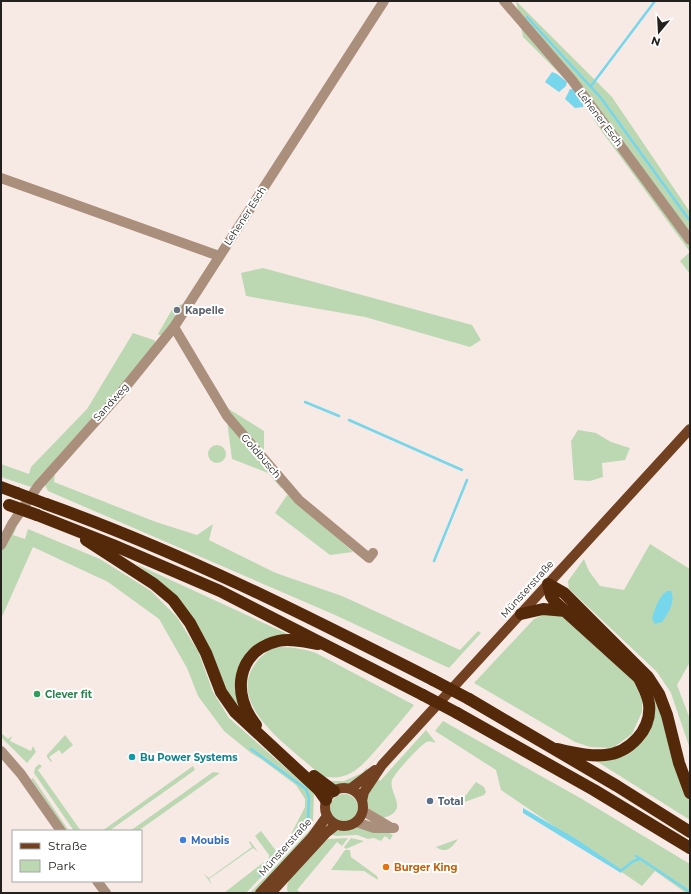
<svg xmlns="http://www.w3.org/2000/svg" width="691" height="894" viewBox="0 0 691 894" font-family="Montserrat,sans-serif">
	<style>
		.green { fill: #bcd8b3 }
		.water { fill: #76d6eb }
		.lines { fill: none; stroke-linecap: round; stroke-linejoin: round }
		.stream { stroke: #76d6eb; stroke-width: 2.5 }
		.minor { stroke: #ab8f7d; stroke-width: 10 }
		.major { stroke: #714121; stroke-width: 10 }
		.highway { stroke: #542909; stroke-width: 12 }
		.highway-bridge { stroke: #542909; stroke-width: 12 }
		.worship-dot { fill: #6b7280; stroke: #fff; stroke-width: 1.5 }
		.leisure-dot { fill: #2e9e5b; stroke: #fff; stroke-width: 1.5 }
		.culture-dot { fill: #0f9aa8; stroke: #fff; stroke-width: 1.5 }
		.service-dot { fill: #5c6f8a; stroke: #fff; stroke-width: 1.5 }
		.shop-dot { fill: #3f7fe0; stroke: #fff; stroke-width: 1.5 }
		.food-dot { fill: #e8710a; stroke: #fff; stroke-width: 1.5 }
		.labels { text-anchor: middle; dominant-baseline: central; stroke-width: 4; stroke-linejoin: round; paint-order: stroke }
		.street-label { font-size: 10px; fill: #24201e; stroke: #fff }
		.worship-label { font-size: 10px; font-weight: bold; fill: #5b616d; stroke: #fff; text-anchor: start }
		.leisure-label { font-size: 10px; font-weight: bold; fill: #27864d; stroke: #fff; text-anchor: start }
		.culture-label { font-size: 10px; font-weight: bold; fill: #0d838f; stroke: #fff; text-anchor: start }
		.service-label { font-size: 10px; font-weight: bold; fill: #4e5e75; stroke: #fff; text-anchor: start }
		.shop-label { font-size: 10px; font-weight: bold; fill: #366cbe; stroke: #fff; text-anchor: start }
		.food-label { font-size: 10px; font-weight: bold; fill: #c56008; stroke: #fff; text-anchor: start }
	</style>
	<rect width="100%" height="100%" fill="#f7eae5"/>
	<path class="green" d="M516 1 612 97 690 212V252L603 133 570 84 523 37Z
		M690 252V274L680 261Z
		M263 268 472 325 481 340 470 347 365 317 246 296 241 273Z
		M184 304 179 309 178 308 174 309 175 316 177 319 164 335H159L158 334 174 306Z
		M133 333 154 340 157 344 34 484 31 487 1 477V464L29 474 31 467 87 409Z
		M224 406 264 431V454Z
		M227 421 284 488H281L268 473 232 459Z
		M578 430 596 433 611 442 630 448 625 460 602 463 603 477 590 481 574 480 571 441Z
		M208 454a9 9 0 1 1 18 0a9 9 0 1 1-18 0Z
		M55 472 54 482 156 522 197 535 213 524 209 540 276 573 342 596 460 650 478 631 481 633 449 668 335 615 48 491 45 485Z
		M287 495 292 497 353 552 330 555 275 513Z
		M18 525 13 535 25 539 28 529 100 559 151 591 177 617 198 651 213 692 229 718 303 783H307L314 793 313 822 246 893H224L269 858V855L255 836 261 831 277 852 288 840 305 807V799L296 785 261 759 251 753 224 731 198 696 187 668 159 619 108 582 33 547 1 619V550Z
		M650 544 690 569V662L677 685 690 719V749L671 693 657 672 569 589 568 581 584 559 589 571 600 586 624 590Z
		M136 564 290 635 247 654 245 717 234 703 166 587Z
		M549 612 568 618 634 681 642 700V712L632 734 613 748 590 747 575 742 474 683 534 619Z
		M275 647C290 647 302 648 316 653L414 705C404 718 393 730 382 743 362 766 347 787 314 773L315 770C291 748 235 711 250 673 255 661 264 653 275 647Z
		M652 688 690 798V820L593 759 628 753 640 744Z
		M443 721 582 799 690 864V893H686L655 871 642 886 501 790 496 770 435 731Z
		M426 730 436 743C433 742 430 741 427 742 421 744 394 774 392 780 388 794 411 810 383 818L366 807 365 796 378 779 380 781Z
		M400 731 367 768V771L353 784 335 787 329 781H344L362 773Z
		M1 733 8 739 12 736 10 741 31 751 33 746 36 752 27 763 1 737Z
		M65 735 73 745 62 754 59 750 49 757 52 761 51 762 47 757V755Z
		M39 764 42 766 38 770 81 831H74L34 773 35 768Z
		M193 766 195 770 109 831H102Z
		M213 772 220 773 138 831H130Z
		M33 778 69 831 66 830 31 779Z
		M476 782 484 787 486 792 484 795 459 804Z
		M330 808a14 14 0 1 1 28 0a14 14 0 1 1-28 0Z
		M313 827H314L271 876 253 893H250Z
		M357 828 388 832 393 835 390 840 385 836 381 841 374 838 368 839 357 835 336 836 330 834C338 829 348 829 357 828Z
		M348 838 342 846 337 842 297 890 301 893H288C281 876 316 850 328 839Z
		M351 838 364 841 346 849 344 847Z
		M458 839C452 848 446 854 436 847Z
		M250 841 258 852 253 848 209 879 212 885 204 874 209 878 252 847 249 842Z
		M345 850H350L351 857 377 876 378 880 364 871 331 870Z"/>
	<path class="water" d="M552 72 557 74 567 82 566 86 559 92 545 82Z
		M570 89H573L584 103 583 107 575 108 565 99Z
		M667 591H671C676 601 668 614 662 622L655 624 652 619C654 610 659 596 667 591Z
		M523 808 576 839 622 870 621 873 523 813Z"/>
	<g class="lines">
		<path class="stream" d="M527 17 601 98 690 221
			M591 86 655 1
			M305 402 339 416
			M349 420 462 470
			M434 561 467 480
			M251 749 306 789 309 798 308 819 305 825 260 876
			M636 856 690 892
			M622 870 632 862 639 859"/>
		<path class="minor" d="M504 1 572 80 690 240
			M1 178 219 256
			M174 327 227 416 299 500 369 558 373 553
			M1 545 12 524 38 486 119 395 174 327 384 1
			M1 751 21 774 61 831
			M363 811 390 827
			M356 822 374 828H394
			M97 881 106 893"/>
		<path class="major" d="M325 807a19 19 0 1 1 38 0a19 19 0 1 1-38 0Z
			M350 789 375 770
			M362 801 364 792 382 765 690 429
			M260 893 312 837 327 816
			M271 893 326 833 336 825"/>
		<path class="highway" d="M1 487 17 493
			M46 504C179 551 307 616 433 680
			M37 515 113 545 220 591 423 695
			M86 540 154 584 173 600 190 623 206 653 221 692 235 712 318 789 326 800
			M548 584 551 596 555 602 639 678C643 687 648 695 649 704 652 730 629 753 605 755 589 757 572 752 556 749
			M548 584 564 593 648 677 659 694 667 715 679 763 690 793
			M521 614 543 609 566 611
			M469 699 617 786 690 832
			M457 713 594 790 690 848
			M256 725C231 695 236 651 278 641 291 638 306 642 318 644
			M314 776 334 791"/>
		<path class="highway-bridge" d="M17 493 46 504
			M9 505 37 515
			M433 680 469 699
			M423 695 457 713"/>
	</g>
	<circle class="worship-dot" cx="177" cy="310" r="4"/>
	<circle class="leisure-dot" cx="37" cy="694" r="4"/>
	<circle class="culture-dot" cx="132" cy="757" r="4"/>
	<circle class="service-dot" cx="430" cy="801" r="4"/>
	<circle class="shop-dot" cx="183" cy="840" r="4"/>
	<circle class="food-dot" cx="386" cy="867" r="4"/>
	<g class="labels">
		<g class="street-label">
			<text transform="translate(600 118) rotate(53)">Lehener Esch</text>
			<text transform="translate(245 216) rotate(-57)">Lehener Esch</text>
			<text transform="translate(111 402) rotate(-48)">Sandweg</text>
			<text transform="translate(261 456) rotate(49)">Goldbusch</text>
			<text transform="translate(527 589) rotate(-48)">Münsterstraße</text>
			<text transform="translate(285 847) rotate(-48)">Münsterstraße</text>
		</g>
		<g class="worship-label">
			<text x="185" y="310">Kapelle</text>
		</g>
		<g class="leisure-label">
			<text x="45" y="694">Clever fit</text>
		</g>
		<g class="culture-label">
			<text x="140" y="757">Bu Power Systems</text>
		</g>
		<g class="service-label">
			<text x="438" y="801">Total</text>
		</g>
		<g class="shop-label">
			<text x="191" y="840">Moubis</text>
		</g>
		<g class="food-label">
			<text x="394" y="867">Burger King</text>
		</g>
	</g>
	<rect width="691" height="894" fill="none" stroke="#24201e" stroke-width="4"/>
	<rect x="12" y="830" width="130" height="52" fill="#ffffff" stroke="#a7a6a5"/>
	<rect x="20" y="843" width="20" height="6" fill="#714121" stroke="#a7a6a5"/>
	<text x="48" y="850" font-size="12" fill="#24201e">Straße</text>
	<rect x="20" y="860" width="20" height="12" fill="#bcd8b3" stroke="#a7a6a5"/>
	<text x="48" y="870" font-size="12" fill="#24201e">Park</text>
	<g transform="translate(659 32) rotate(198)" stroke="#ffffff" stroke-width="3" paint-order="stroke">
	<path d="M0-3L7 15L0 10L-7 15Z" fill="#24201e"/>
	<text y="-6" font-size="11" font-weight="bold" text-anchor="middle" fill="#24201e">N</text>
	</g>
</svg>
